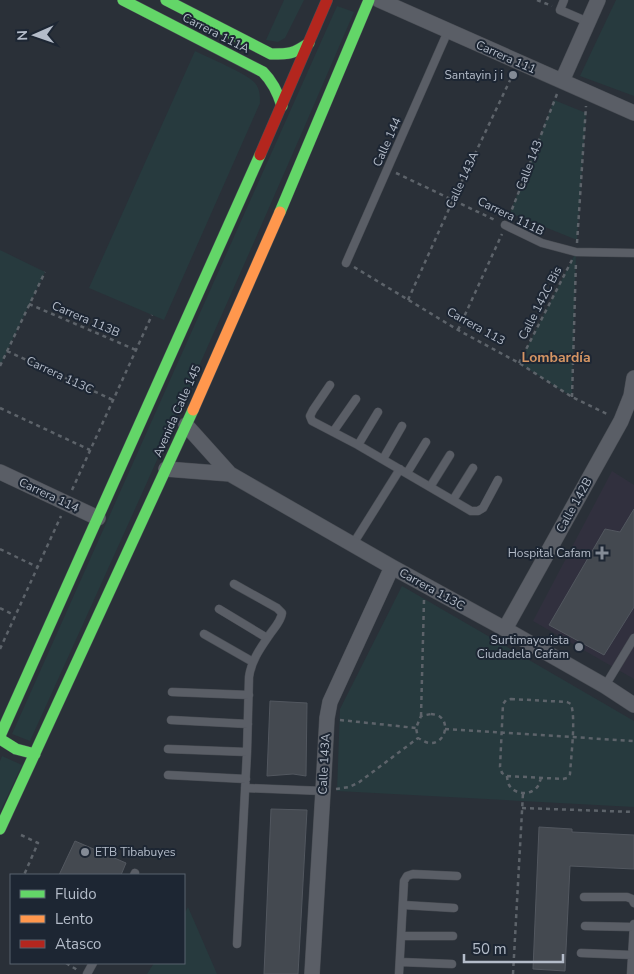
<svg xmlns="http://www.w3.org/2000/svg" width="634" height="974" viewBox="0 0 634 974" font-family="'Nunito Sans',sans-serif">
	<style>
		.medical { fill: #31303e }
		.green { fill: #273a3e }
		.building { fill: #444950; stroke: #52575f }
		.lines { fill: none; stroke-linecap: round; stroke-linejoin: round }
		.lane-casing { stroke: #484c53; stroke-width: 9 }
		.street-casing { stroke: #484c53; stroke-width: 16 }
		.fast-casing { stroke: #484c53; stroke-width: 12 }
		.slow-casing { stroke: #484c53; stroke-width: 12 }
		.jam-casing { stroke: #484c53; stroke-width: 12 }
		.path { stroke: #5d636a; stroke-width: 2.5; stroke-dasharray: 4 4; stroke-linecap: butt }
		.lane { stroke: #5a5e66; stroke-width: 8 }
		.street { stroke: #5a5e66; stroke-width: 15 }
		.fast { stroke: #63d668; stroke-width: 11 }
		.slow { stroke: #ff974d; stroke-width: 11 }
		.jam { stroke: #b3261e; stroke-width: 11 }
		.poi-dot { fill: #848b96; stroke: #1d2633; stroke-width: 2 }
		.labels { text-anchor: middle; dominant-baseline: central; stroke-width: 4; stroke-linejoin: round; paint-order: stroke }
		.street-label { font-size: 12px; fill: #b4bcc9; stroke: #1d2633 }
		.poi-label { font-size: 12px; fill: #b4bcc9; stroke: #1d2633; text-anchor: end }
		.neighbourhood-label { font-size: 14px; font-weight: bold; fill: #d59563; stroke: #1d2633 }
	</style>
	<rect width="100%" height="100%" fill="#2a3038"/>
	<path class="medical" d="M612 471 634 485V679L533 621Z"/>
	<path class="green" d="M284 0H304L285 38 278 42 266 40Z
		M616 0H634V96L580 76Z
		M337 6 354 12C249 257 140 499 30 741L12 734Z
		M195 51C207 57 248 74 255 83 260 89 260 96 260 103L164 320 89 288Z
		M554 100 586 113 577 240 510 213Z
		M0 250 45 272 0 366Z
		M576 252 572 397 519 363Z
		M402 586 634 721V807L337 791 340 709Z
		M2 756 22 765 0 812V761Z
		M188 907 217 974H147L154 963H184V914Z"/>
	<path class="building" d="M634 509V607L604 655 549 625 605 529 620 532Z
		M270 701 307 703 306 776 293 774 267 776Z
		M271 809 307 810 298 974H264Z
		M539 827 572 829V832L634 835V869L570 866 565 971 533 969Z
		M75 841 126 863 121 875H59Z"/>
	<g class="lines">
		<defs>
			<path id="lane" d="M564 0 560 10 588 22
				M505 225 542 243 576 252 634 253
				M346 263 448 31
				M330 385 313 410 310 416 312 421 358 445 471 511H478L483 508 498 480
				M333 432 356 399
				M358 445 378 412
				M383 459 402 426
				M407 473 426 442
				M430 487 450 455
				M453 500 473 468
				M353 544 400 469
				M234 584 277 608 282 613C281 622 273 629 268 637 259 650 251 662 249 677L247 752 237 944
				M219 609 267 638
				M204 634 253 662
				M605 686 634 638
				M172 692 249 695
				M171 720 248 724
				M168 749 247 752
				M168 775 246 779
				M245 788 323 791
				M134 875 135 873
				M584 897H627L632 899 634 903
				M403 905 454 908
				M585 926 634 927
				M401 936H453
				M581 953 632 955
				M400 962 452 964
				M87 974 93 963
				M399 974 404 881 407 876 413 874 457 876
				M631 974 634 924"/>
			<path id="street" d="M379 0 634 113
				M562 81 598 0
				M186 425 230 474 392 567 505 629 605 686 634 705
				M166 469 230 474
				M0 472 98 518
				M505 629 621 421 631 396 634 378
				M312 974 323 791 327 718 330 702 392 567"/>
			<path id="fast" d="M123 0 263 72C273 82 278 93 282 106
				M166 0 271 54C290 54 293 54 309 43
				M280 212 369 0
				M0 736 260 155
				M0 739 16 749 35 754
				M0 829 193 410"/>
			<path id="slow" d="M193 410 280 212"/>
			<path id="jam" d="M260 155 327 0"/>
		</defs>
		<use href="#lane" class="lane-casing"/>
		<use href="#street" class="street-casing"/>
		<use href="#fast" class="fast-casing"/>
		<use href="#slow" class="slow-casing"/>
		<use href="#jam" class="jam-casing"/>
		<path class="path" d="M537 0 552 6
			M396 173 497 221
			M509 217 557 94
			M577 243 586 106
			M354 267 458 330 519 363 572 397 609 415
			M408 300 453 200 513 74
			M29 304 136 350
			M458 330 502 234
			M7 351 113 400
			M519 363 572 260
			M0 366 45 272
			M572 397 576 261
			M0 408 90 450
			M72 490 152 315
			M0 549 37 567
			M0 608 14 615
			M0 649 61 516
			M511 699 567 702 571 704C576 719 571 756 570 774L567 778 563 779 507 776 502 773 500 767 503 704 506 700Z
			M431 714C433 714 437 715 439 716 451 724 444 744 430 743 426 743 422 740 418 738L416 728 421 716Z
			M421 716 424 600
			M340 720 416 728
			M445 729 634 741
			M507 776C507 779 508 782 509 785 515 795 531 796 538 786 539 784 540 781 541 778
			M336 789 349 787 358 783 418 738
			M522 808 634 812
			M21 835 38 843 24 875
			M66 963 79 971
			M513 974 523 793"/>
		<use href="#lane" class="lane"/>
		<use href="#street" class="street"/>
		<use href="#fast" class="fast"/>
		<use href="#slow" class="slow"/>
		<use href="#jam" class="jam"/>
	</g>
	<g class="poi-dot">
		<circle cx="513" cy="75" r="5"/>
		<path d="M599.5 545.5h5v5h5v5h-5v5h-5v-5h-5v-5h5z"/>
		<circle cx="579" cy="647" r="5"/>
		<circle cx="85" cy="852" r="5"/>
	</g>
	<g class="labels">
		<g class="street-label">
			<text transform="translate(216 33) rotate(27)">Carrera 111A</text>
			<text transform="translate(506 57) rotate(24)">Carrera 111</text>
			<text transform="translate(387 142) rotate(-66)">Calle 144</text>
			<text transform="translate(529 165) rotate(-69)">Calle 143</text>
			<text transform="translate(462 180) rotate(-65)">Calle 143A</text>
			<text transform="translate(511 216) rotate(26)">Carrera 111B</text>
			<text transform="translate(540 303) rotate(-63)">Calle 142C Bis</text>
			<text transform="translate(86 319) rotate(23)">Carrera 113B</text>
			<text transform="translate(476 326) rotate(29)">Carrera 113</text>
			<text transform="translate(60 375) rotate(25)">Carrera 113C</text>
			<text transform="translate(177 411) rotate(-66)">Avenida Calle 145</text>
			<text transform="translate(49 495) rotate(25)">Carrera 114</text>
			<text transform="translate(574 505) rotate(-61)">Calle 142B</text>
			<text transform="translate(432 589) rotate(29)">Carrera 113C</text>
			<text transform="translate(324 764) rotate(-87)">Calle 143A</text>
		</g>
		<g class="poi-label">
			<text x="503" y="75">Santayin j i</text>
			<text x="591" y="553">Hospital Cafam</text>
			<text x="569" y="640">Surtimayorista<tspan x="569" dy="14">Ciudadela Cafam</tspan></text>
			<text x="95" y="852" text-anchor="start">ETB Tibabuyes</text>
		</g>
		<g class="neighbourhood-label">
			<text x="556" y="357">Lombardía</text>
		</g>
	</g>
	<rect x="10" y="874" width="175" height="90" fill="#1d2633" stroke="#59626f"/>
	<rect x="20" y="890" width="25" height="8" fill="#63d668" stroke="#59626f"/>
	<text x="55" y="899" font-size="15" fill="#b4bcc9">Fluido</text>
	<rect x="20" y="915" width="25" height="8" fill="#ff974d" stroke="#59626f"/>
	<text x="55" y="924" font-size="15" fill="#b4bcc9">Lento</text>
	<rect x="20" y="940" width="25" height="8" fill="#b3261e" stroke="#59626f"/>
	<text x="55" y="949" font-size="15" fill="#b4bcc9">Atasco</text>
	<g transform="translate(35 35) rotate(268)" stroke="#1d2633" stroke-width="4" paint-order="stroke">
	<path d="M0-4L9 19L0 12L-9 19Z" fill="#b4bcc9"/>
	<text y="-8" font-size="14" font-weight="bold" text-anchor="middle" fill="#b4bcc9">N</text>
	</g>
	<path d="M464 954v8h99v-8" fill="none" stroke="#b4bcc9" stroke-width="2.5"/>
	<text x="472" y="954" font-size="15" fill="#b4bcc9" stroke="#1d2633" stroke-width="4" paint-order="stroke">50 m</text>
</svg>
